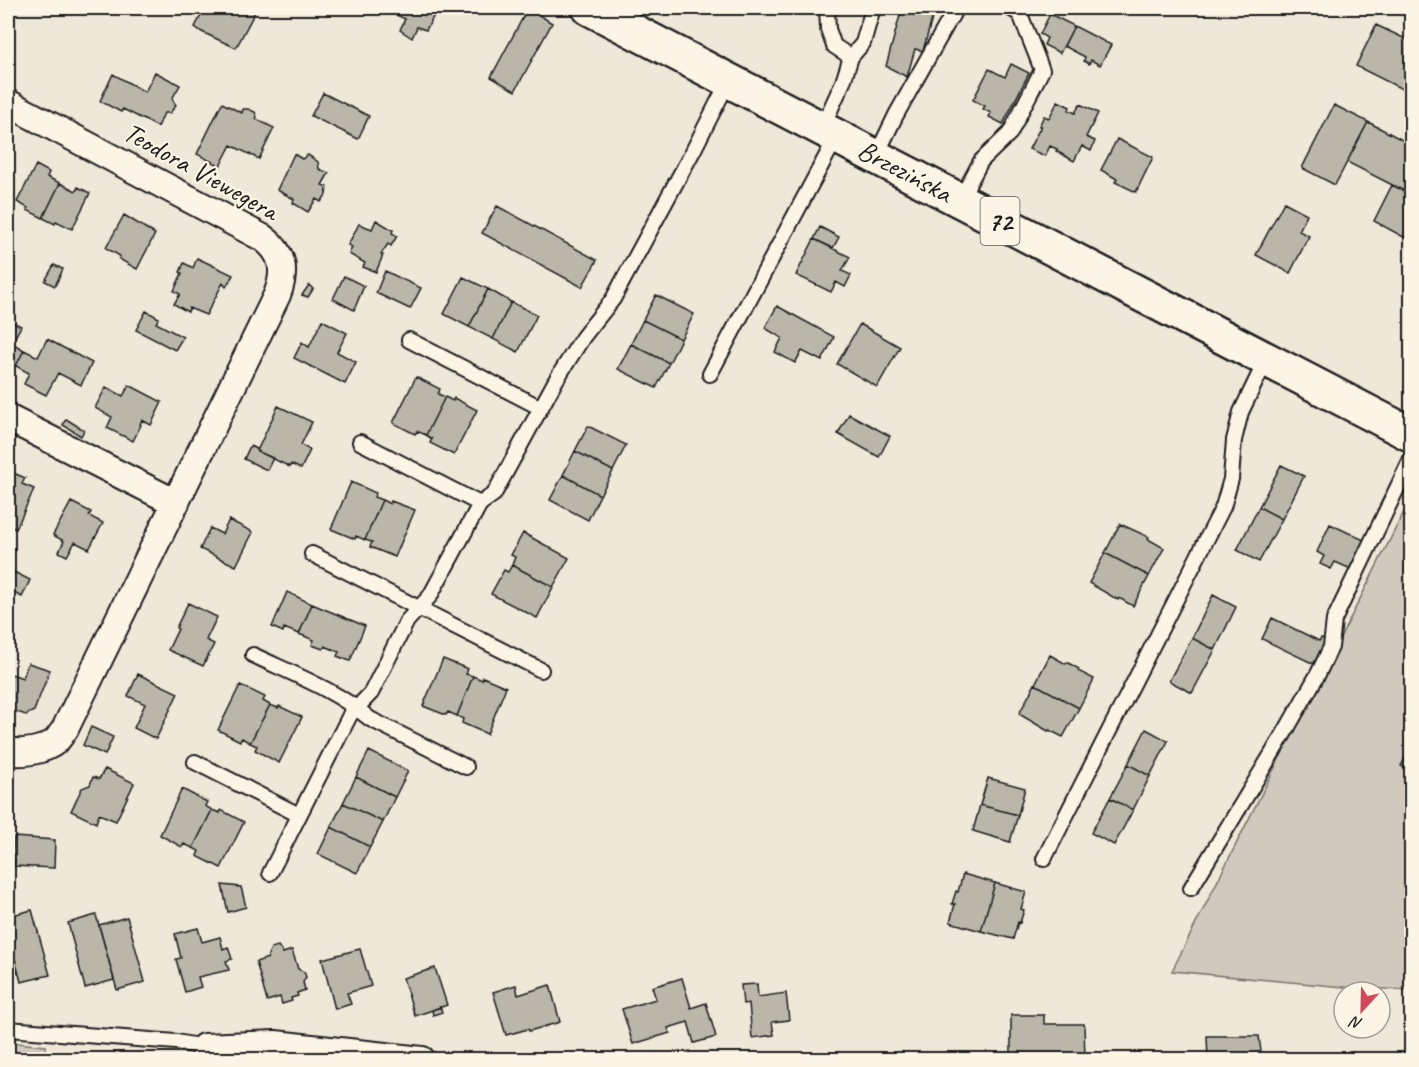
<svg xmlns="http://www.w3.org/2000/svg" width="1419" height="1067" viewBox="0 0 1419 1067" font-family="Caveat,sans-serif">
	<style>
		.green { fill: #cfcabd; stroke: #76736c; stroke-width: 1.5 }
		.building { fill: #bab6aa; stroke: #1c1c1c; stroke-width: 1.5 }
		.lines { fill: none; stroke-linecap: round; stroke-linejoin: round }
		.service-casing { stroke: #1c1c1c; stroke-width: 18 }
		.minor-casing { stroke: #1c1c1c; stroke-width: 30 }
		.primary-casing { stroke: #1c1c1c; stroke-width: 38 }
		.service { stroke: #fcf5e5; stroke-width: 14 }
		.minor { stroke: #fcf5e5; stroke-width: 26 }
		.primary { stroke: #fcf5e5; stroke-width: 33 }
		.labels { text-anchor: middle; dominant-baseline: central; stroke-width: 4.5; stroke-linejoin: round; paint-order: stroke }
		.shield { fill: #fcf5e5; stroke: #5f5d58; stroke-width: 1.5 }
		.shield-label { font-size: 27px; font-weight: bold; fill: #1c1c1c }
		.street-label { font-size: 28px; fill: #1c1c1c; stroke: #fcf5e5 }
	</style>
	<rect width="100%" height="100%" fill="#eee8d9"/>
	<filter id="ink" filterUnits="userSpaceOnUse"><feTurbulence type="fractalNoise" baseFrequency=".0167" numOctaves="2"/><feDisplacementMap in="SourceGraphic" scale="12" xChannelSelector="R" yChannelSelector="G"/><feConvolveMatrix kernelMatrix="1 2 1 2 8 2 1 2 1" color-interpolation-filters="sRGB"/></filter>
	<g filter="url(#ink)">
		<path class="green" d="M1411 498V990L1355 988 1172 971Z
			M8 1042 46 1046 47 1059H8Z"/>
		<path class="building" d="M205 8H209L213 10 214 8H257L236 48 202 32 195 27Z
			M382 8H438L426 30 417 27 412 38 400 30 405 19Z
			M528 8 552 23 515 91 491 77Z
			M902 8H909L933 15 923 51 915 49 907 77 886 66Z
			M1039 8H1057L1053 15Z
			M1050 14 1074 26 1060 53 1044 45 1047 38 1040 34Z
			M1376 25 1412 42V94L1356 66Z
			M1074 26 1111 45 1100 65 1091 60 1089 64 1084 61 1085 57 1064 46Z
			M1011 64 1029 73 1003 124 989 117 991 113 983 109 985 106 973 100 989 69 1005 77Z
			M155 72 180 85 172 99 176 105 170 113H164L158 127 123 109 121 112 100 101 113 74 145 92Z
			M323 93 369 116 358 139 311 116Z
			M1058 101 1070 107 1069 110 1075 113 1080 104 1098 113 1086 137 1095 141 1091 151 1082 146 1074 161 1056 151 1057 149 1050 146 1045 156 1029 149 1041 126H1039L1044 116 1049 118Z
			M222 103 242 113 243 109H248L255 112 257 117 256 119 274 128 259 159 231 145 220 166 197 154Z
			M1334 105 1368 122 1335 185 1302 168Z
			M1368 122 1412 145V195L1347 162Z
			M1117 139 1153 157 1136 192 1115 182 1117 179 1101 170Z
			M294 154 302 159 308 155 318 162 319 169 329 173 322 185 327 187 326 195 321 202 316 199 308 212 293 203 294 199 277 190Z
			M36 165 49 172 47 177 60 183 43 218 27 210 28 208 17 202Z
			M60 183 76 191 78 187 90 193 72 229 56 221 55 224 43 218Z
			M1392 185 1412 195 1411 241 1374 221Z
			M1284 202 1307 214 1299 231 1309 236 1290 273 1256 255Z
			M497 206 597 260 582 287 482 233Z
			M124 215 155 234 137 269 119 259 120 256 106 248Z
			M376 220 393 230 392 233 397 236 391 246 388 244 381 254 383 255 376 272 363 267 365 263 349 254 352 247 348 245 359 224 372 229Z
			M820 227 839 237 833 248 814 239Z
			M814 239 850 257 842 271 851 275 845 287 836 282 831 292 796 275Z
			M197 258 233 275 226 287 223 283 206 315 189 308 188 312 174 304 180 294 174 291 182 273 180 272 184 263 193 268Z
			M54 265 63 269 55 286 45 281Z
			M385 271 421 288 410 309 376 293Z
			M344 276 364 286 354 310 333 299Z
			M463 277 488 289 469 327 444 314Z
			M309 285 313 289 308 297 302 295Z
			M488 289 511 302 493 339 469 327Z
			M656 295 694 314 681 339 643 320Z
			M511 302 537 315 518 352 493 339Z
			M777 306 834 337 822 361 802 351 795 363 775 352 782 338 765 328Z
			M146 311 159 318 156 323 183 337 175 350 136 330Z
			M8 320 21 326 12 343 24 350 16 366 8 362Z
			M322 320 347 333 337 352 356 362 345 384 294 358 302 342 309 347Z
			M643 320 681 339 669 363 631 344Z
			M860 324 900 347 877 387 837 364Z
			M47 339 92 363 81 385 58 373 46 395 24 384 29 373 16 366 24 350 38 357Z
			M631 344 669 363 656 388 618 369Z
			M416 377 440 389 438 394 445 397 426 435 417 431 415 434 393 423Z
			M129 385 162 402 151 425 142 420 140 424 141 425 133 441 107 428 112 417 95 408 106 387 123 396Z
			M445 397 453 401 454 398 477 410 454 455 430 443 432 439 426 435Z
			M278 406 312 422 301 445 310 450 301 469 291 464 290 467 257 451Z
			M849 414 890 436 879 457 838 434Z
			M66 419 84 430 81 436 63 425Z
			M588 426 626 445 613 471 575 451Z
			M250 446 257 449V451L273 458 267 470 244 459Z
			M575 451 613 471 600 495 563 475Z
			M1281 465 1304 476 1282 519 1259 507Z
			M11 472 25 478 22 484 34 489 16 529 8 526V479Z
			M563 475 600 495 588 520 550 500Z
			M351 482 376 493 374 497 382 500 365 540 356 536 355 539 331 529Z
			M382 500 390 504 391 501 415 510 395 557 370 547 372 542 365 540Z
			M71 502 91 512 89 516 103 523 89 549 75 542 67 556 59 552 64 541 53 535Z
			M1259 507 1282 519 1259 562 1237 550Z
			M229 520 253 532 236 566 200 549 210 528 222 534Z
			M1120 524 1149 537 1148 539 1164 548 1149 576 1105 553Z
			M1330 524 1364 540 1351 569 1335 562 1331 569 1320 564 1324 556 1317 552Z
			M523 533 569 558 553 587 512 565 515 557 511 555Z
			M1105 553 1149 576 1133 606 1119 598 1118 600 1089 583Z
			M512 565 553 587 537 618 491 594 504 570 508 572Z
			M14 572 30 580 22 597 8 590V586Z
			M287 592 312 604 299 634 284 628 283 632 272 627Z
			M1213 595 1236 607 1215 650 1192 638Z
			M188 603 217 617 206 640 214 644 203 666 168 650 178 629 176 628Z
			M312 604 365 626 350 661 337 656 339 652 325 646 323 649 312 645 314 640 299 634Z
			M1272 618 1319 641 1321 638 1326 640 1314 664 1262 639Z
			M1192 638 1215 650 1192 693 1169 681Z
			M1050 655 1066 664 1067 662 1079 669 1078 671 1094 679 1079 708 1035 684Z
			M443 659 468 669 466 674 473 676 457 716 448 712 446 715 423 706Z
			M28 663 50 670 34 711 26 715 8 709V673L23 678Z
			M138 674 178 693 156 739 134 728 145 704 128 696Z
			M473 676 482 680 483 677 506 687 487 734 462 723 463 719 457 716Z
			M1035 684 1079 708 1063 737 1049 730 1048 731 1019 714Z
			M240 685 265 697 263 701 270 705 250 743 242 738 240 741 218 730Z
			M270 705 278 708 279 706 302 717 279 763 255 750 257 746 250 743Z
			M91 727 113 737 105 755 83 745Z
			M1146 729 1168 741 1150 776 1128 764Z
			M1412 746V771L1401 766Z
			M369 751 408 771 395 797 356 777Z
			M1128 764 1150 776 1133 810 1110 798Z
			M105 769 134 783 116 821 99 814 96 823 71 811 82 788 90 785 93 777 99 779Z
			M356 777 395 797 383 822 343 803Z
			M988 778 1025 788 1018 815 980 805Z
			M182 789 207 802 205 806 212 810 193 848 184 844 182 847 160 835Z
			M1110 798 1133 810 1114 845 1091 833Z
			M343 803 383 822 370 847 331 827Z
			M980 805 1018 815 1010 842 973 831Z
			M212 810 220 813 221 810 244 822 221 868 197 856 199 851 193 848Z
			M331 827 370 847 357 873 318 854Z
			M14 837 55 840 54 868 14 866 15 860H12Z
			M963 874 995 883 981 931 950 922 955 904H952L956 891 958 892Z
			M995 883 1026 892 1021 909 1024 910 1020 923 1018 922 1013 939 981 931Z
			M222 885 241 887 246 907 228 912Z
			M32 910 50 975 21 982 8 933V916Z
			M96 915 114 980 85 988 68 923Z
			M127 917 145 982 117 990 99 925Z
			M198 928 202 942 220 937 223 949 228 947 232 959 226 961 229 970 198 977 201 987 185 992 176 959 181 958 175 934Z
			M8 933 18 972 8 975Z
			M278 946 283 953 292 950 298 969 304 972 306 977 303 982 305 990 297 993 298 996 291 998 292 1001 282 1004 280 997 267 1001 256 962 268 958V955L271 948Z
			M360 949 371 986 347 993 351 1004 335 1009 322 959Z
			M435 968 447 1005 415 1016 403 978Z
			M682 978 691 1008 706 1003 716 1037 694 1043 688 1022 668 1028 670 1033 633 1044 622 1009 656 999 652 987Z
			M757 984 758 997 786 993 789 1020 772 1022 774 1035 752 1038 749 1003 743 1004 741 985Z
			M516 985 518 995 550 985 560 1022 529 1031 528 1029 506 1035 493 992Z
			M440 1007 442 1012 433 1015 432 1010Z
			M1011 1015H1044V1024H1084L1085 1060H1011Z
			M1207 1036H1259L1262 1060H1208Z"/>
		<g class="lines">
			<defs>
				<path id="service" d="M827 8 828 29 834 46 851 57
					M822 128 843 82 851 57 863 43 873 8
					M876 156 896 115 956 8
					M960 200 981 161 1010 133 1042 70 1020 14 1010 8
					M409 340 541 408
					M710 374 837 136
					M360 442 480 504
					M312 554 541 670
					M253 655C293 674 336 690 370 719L466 767
					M195 762 299 815
					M1044 859 1223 507 1231 479 1234 440 1241 412 1266 360
					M270 873 350 715 371 693 407 621 430 596 480 504 494 494 556 380 583 337 613 299 693 151 729 80
					M1191 888 1285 732 1318 674 1331 647 1334 620 1412 457
					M8 1029 176 1042 204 1047"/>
				<path id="minor" d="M8 103 263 238C284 253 286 272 277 295L65 729C62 733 59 738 56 741 44 751 22 754 8 751
					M8 418 176 503
					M204 1047 275 1044 422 1060"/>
				<path id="primary" d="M589 8 1412 435"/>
			</defs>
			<use href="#service" class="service-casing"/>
			<use href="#minor" class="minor-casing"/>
			<use href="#primary" class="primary-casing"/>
			<use href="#service" class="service"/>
			<use href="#minor" class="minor"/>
			<use href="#primary" class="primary"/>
		</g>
	</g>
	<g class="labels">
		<rect class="shield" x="980.5" y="197" width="39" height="48" rx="4.5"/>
		<g class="shield-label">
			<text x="1000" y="221">72</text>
		</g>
		<g class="street-label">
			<text transform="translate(201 171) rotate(29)">Teodora Viewegera</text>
			<text transform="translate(905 171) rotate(28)">Brzezińska</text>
		</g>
	</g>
	<rect width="1419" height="1067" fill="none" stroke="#fcf5e5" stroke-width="30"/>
	<rect x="15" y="15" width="1389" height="1037" fill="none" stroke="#1c1c1c" stroke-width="2" filter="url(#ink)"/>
	<g transform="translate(1362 1010) rotate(202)"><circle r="28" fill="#fcf5e5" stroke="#a29e95" stroke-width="1.5"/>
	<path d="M0-4.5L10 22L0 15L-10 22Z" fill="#d1495b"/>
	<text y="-9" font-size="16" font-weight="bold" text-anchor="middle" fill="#1c1c1c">N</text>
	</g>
</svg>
